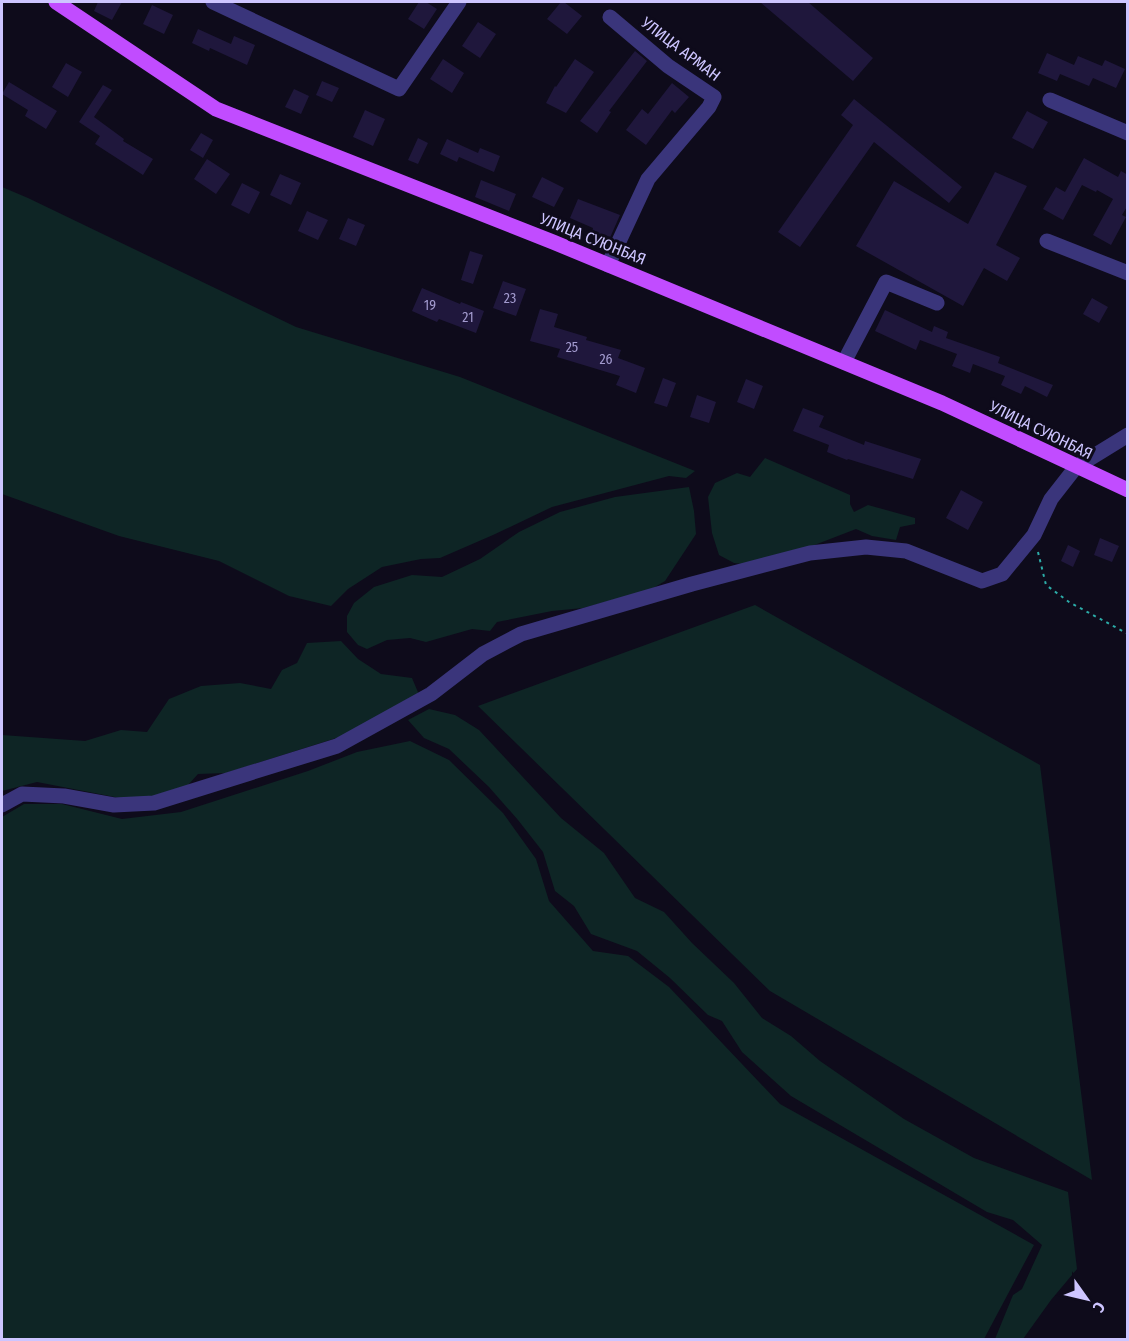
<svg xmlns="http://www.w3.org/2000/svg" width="1129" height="1341" viewBox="0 0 1129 1341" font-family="'Fira Sans Condensed',sans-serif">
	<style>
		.green { fill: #0e2525 }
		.building { fill: #1f173c }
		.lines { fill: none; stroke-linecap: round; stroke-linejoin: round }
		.path { stroke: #2caca8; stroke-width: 2; stroke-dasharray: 3 4.5; stroke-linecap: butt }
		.minor { stroke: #3a357b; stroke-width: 15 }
		.major { stroke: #c14cff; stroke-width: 15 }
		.labels { text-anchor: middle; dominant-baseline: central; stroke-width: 6; stroke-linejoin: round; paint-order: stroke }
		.number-label { font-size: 14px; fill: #a29ace }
		.street-label { font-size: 16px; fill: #cdc5ff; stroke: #0e0b1b }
	</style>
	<rect width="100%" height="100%" fill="#0e0b1b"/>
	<path class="green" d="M2 187 28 198 296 327 460 377 695 471 686 478 669 476 552 507 493 535 440 558 421 559 382 567 348 589 331 606 289 596 219 561 119 536 2 494Z
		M765 458 850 495V504L854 512 868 505 915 518V524L900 527 896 540 872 536 856 529 760 566 734 563 719 555 712 533 708 497 715 483 737 473 750 477Z
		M689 487 694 511 696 534 665 581 650 590 583 608 552 611 497 622 490 631 472 629 426 642 410 638 387 640 367 649 358 645 347 632V616L354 603 374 587 412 575 442 577 480 559 519 532 560 512 615 497Z
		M755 605 1040 765 1092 1180 770 991 478 706Z
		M341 641 358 659 381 674 412 678 420 697 352 733 226 773 198 774 179 795 125 799 37 782 2 791V735L85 741 121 730 147 732 169 699 201 686 240 683 271 689 282 670 297 663 307 643Z
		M429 709 455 715 479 730 561 818 604 853 635 898 664 912 692 943 734 983 762 1018 791 1036 820 1061 904 1119 974 1158 1068 1192 1077 1269 1051 1300 1023 1339H995L1013 1295 1022 1289 1042 1245 1013 1220 987 1212 791 1096 742 1052 722 1021 708 1015 670 978 637 951 591 934 574 906 555 891 543 852 518 820 489 787 449 749 424 738 408 720Z
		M410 741 449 760 503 813 536 859 549 901 593 951 628 956 669 987 780 1104 1034 1245 984 1339H2V817L24 804H62L122 819 181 812 308 771 357 752Z"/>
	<path class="building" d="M98 2H122L112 20 94 11Z
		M419 2H426L437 9 424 29 408 19Z
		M561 2H564L582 16 567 34 547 19Z
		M760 2H808L873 58 853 81Z
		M152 5 173 15 164 34 143 24Z
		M478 22 496 34 480 58 462 46Z
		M198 29 231 44 234 36 255 45 247 65 210 48 209 51 192 43Z
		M635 51 647 61 609 111 611 112 597 133 580 121Z
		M1047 53 1074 65 1078 56 1102 66 1105 60 1125 69 1116 88 1093 78 1089 86 1060 74 1057 81 1038 73Z
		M443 59 464 73 452 93 430 79Z
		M575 59 594 72 566 113 546 103 555 86 556 87Z
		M66 63 82 72 68 97 52 87Z
		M322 81 339 88 332 102 316 95Z
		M9 82 57 111 46 129 25 116 28 110 2 94Z
		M672 83 689 97 675 113 672 110 646 145 626 130 642 109 648 114Z
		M103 85 112 90 94 117 124 139 123 141 153 159 143 175 95 144 100 136 79 122Z
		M294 89 309 96 301 114 285 107Z
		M854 99 962 187 949 203 874 142 800 247 778 232 853 125 841 115Z
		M365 110 385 119 373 146 353 137Z
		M1027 111 1048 122 1033 149 1012 138Z
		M201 133 213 140 203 158 190 150Z
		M418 138 428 143 418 164 408 160Z
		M447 139 478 153 480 148 500 156 494 172 459 157 457 162 440 154Z
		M1084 158 1118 177 1121 171 1128 175V205L1122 215 1126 217 1111 245 1093 235 1113 199 1097 190 1096 192 1082 185 1063 220 1043 209 1056 187 1065 192Z
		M207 159 230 174 216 194 194 179Z
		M995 172 1027 186 996 245 1020 258 1007 281 984 268 963 306 856 246 894 181 968 224Z
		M280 174 301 183 291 205 270 195Z
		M542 177 564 188 554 207 532 197Z
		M481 180 516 194 509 211 475 197Z
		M242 183 260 192 249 214 231 205Z
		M578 199 620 215 609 240 592 232 593 228 570 218Z
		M307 211 328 220 318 240 298 231Z
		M348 218 365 225 356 246 339 239Z
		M470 251 483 255 473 284 461 280Z
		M503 281 526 289 516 316 493 308Z
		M422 288 460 304 461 302 484 311 476 333 439 319 437 322 412 311Z
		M1092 298 1108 307 1099 323 1083 314Z
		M540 309 558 314 554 327 587 337 586 340 621 350 618 358 645 368 636 393 616 385 620 376 557 357 560 349 530 341Z
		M885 310 932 332 934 326 948 332 946 338 1000 357 998 363 1053 385 1047 397 1025 386 1021 394 1001 385 1005 376 973 364 970 373 952 366 957 354 920 340 916 350 875 331Z
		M663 378 676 383 667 407 654 403Z
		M746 379 763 386 754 409 737 402Z
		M697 395 716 402 709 423 690 417Z
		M803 408 824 416 819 427 864 445 865 441 921 459 913 479 848 459 847 460 827 452 829 445 793 431Z
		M961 490 983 502 968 530 946 518Z
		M1100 538 1119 546 1112 562 1094 555Z
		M1068 545 1080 551 1073 567 1061 561Z"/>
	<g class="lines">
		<path class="path" d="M1038 552 1046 585 1069 602 1128 634"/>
		<path class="minor" d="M213 2 399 89 459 2
			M1050 100 1128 133
			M1047 241 1128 273
			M608 265 648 179 709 107 714 97 668 66 610 17
			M844 362 886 282 937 303
			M2 805 22 794 64 796 114 805 154 803 250 773 337 746 431 694 483 654 521 634 692 584 810 553 866 547 906 551 982 581 1002 574 1034 535 1051 499 1076 467 1128 435"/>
		<path class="major" d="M56 2 216 109 553 242 942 403 1128 490"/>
	</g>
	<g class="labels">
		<g class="number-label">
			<text x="510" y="298">23</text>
			<text x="430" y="305">19</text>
			<text x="468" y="317">21</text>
			<text x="572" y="347">25</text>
			<text x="606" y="359">26</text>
		</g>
		<g class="street-label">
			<text transform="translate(681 49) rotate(37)">УЛИЦА АРМАН</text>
			<text transform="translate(593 239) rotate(22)">УЛИЦА СУЮНБАЯ</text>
			<text transform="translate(1041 430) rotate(26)">УЛИЦА СУЮНБАЯ</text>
		</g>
	</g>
	<rect width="1129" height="1341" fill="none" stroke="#cdc5ff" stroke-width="6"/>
	<g transform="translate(1087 1299) rotate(124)" stroke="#0e0b1b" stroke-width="4.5" paint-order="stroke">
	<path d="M0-4.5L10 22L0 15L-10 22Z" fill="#cdc5ff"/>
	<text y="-9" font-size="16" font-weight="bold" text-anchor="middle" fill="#cdc5ff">С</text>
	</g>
</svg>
